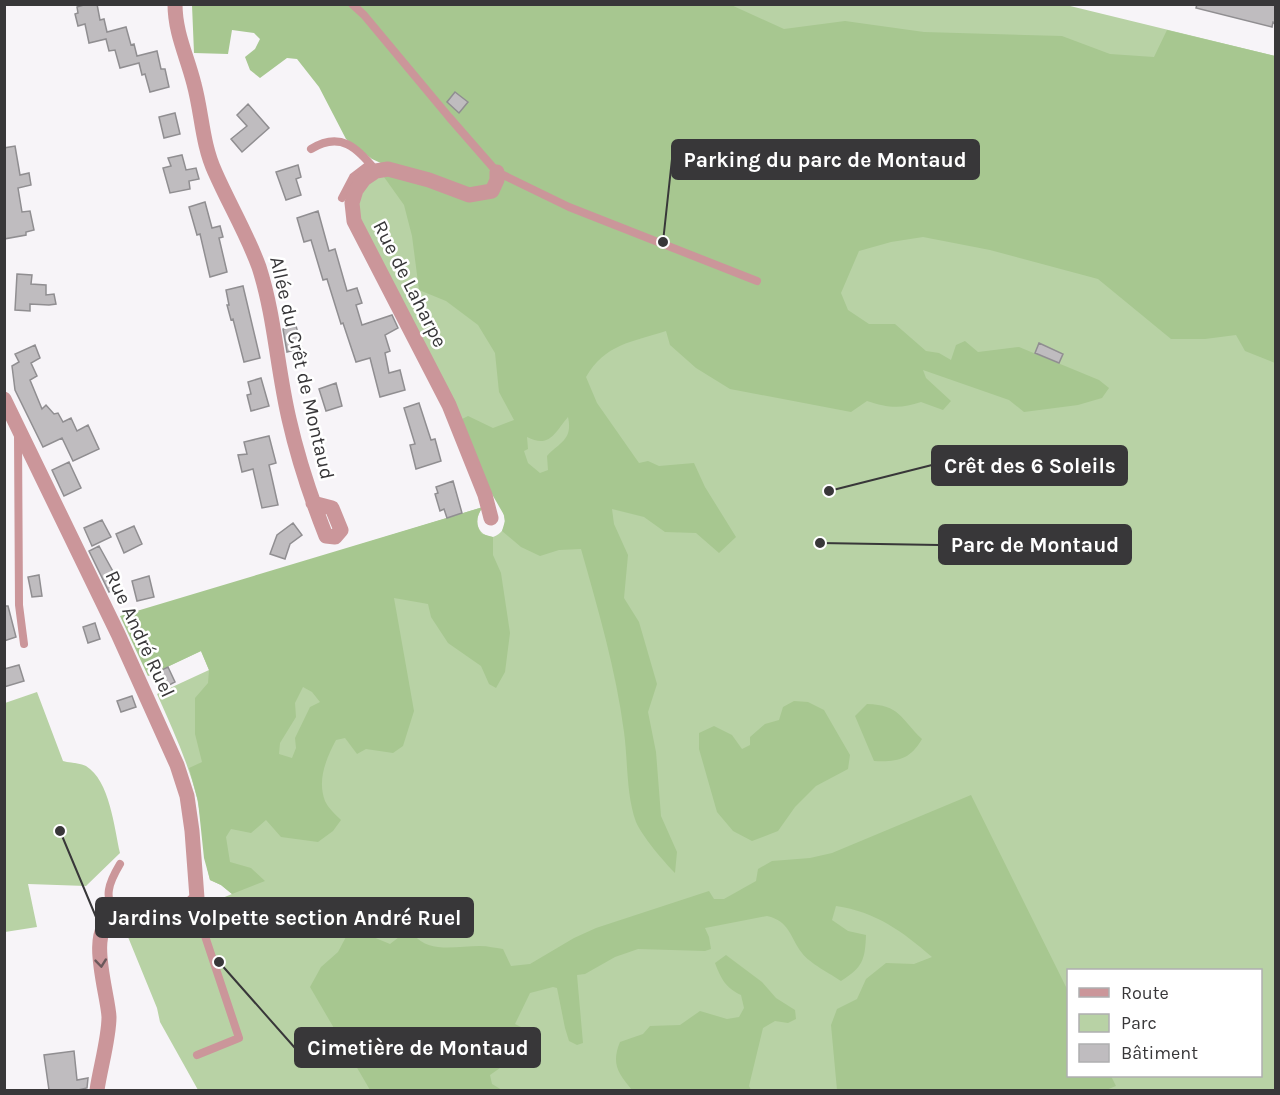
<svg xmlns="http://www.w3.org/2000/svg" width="1280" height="1095" viewBox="0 0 1280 1095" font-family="Karla,sans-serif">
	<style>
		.green { fill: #b8d2a5; fill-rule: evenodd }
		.forest { fill: #a7c790; fill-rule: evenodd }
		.building { fill: #bfbcbf; stroke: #908e91; stroke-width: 1.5 }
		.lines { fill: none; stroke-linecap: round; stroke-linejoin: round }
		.service { stroke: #cb969a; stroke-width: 8 }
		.minor { stroke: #cb969a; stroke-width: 15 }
		.oneway { stroke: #6b585b }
		.labels { text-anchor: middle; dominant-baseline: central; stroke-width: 5; stroke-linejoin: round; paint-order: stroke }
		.street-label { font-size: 20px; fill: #383739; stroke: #fff }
		.leader { fill: none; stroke: #383739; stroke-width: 2 }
		.callout-dot { fill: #383739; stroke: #fff; stroke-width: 2 }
		.callout { fill: #383739; stroke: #383739; stroke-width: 2 }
		.callout-label { font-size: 21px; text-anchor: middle; font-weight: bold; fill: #fff }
	</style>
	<rect width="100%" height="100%" fill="#f7f4f8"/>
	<path class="green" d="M523 5H1066L1275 56V1090H198L160 1022 157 1008 128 937 232 894 221 885 210 880C203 853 203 825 197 798 188 762 172 728 157 694L209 670 201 651 148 676 326 555 483 507C473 519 476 535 493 537 519 527 495 496 485 482L362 228 358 200 363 191ZM1068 970H1260V1076H1068Z
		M37 692 63 761C70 763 80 763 86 766 110 781 114 827 120 853L86 886 28 884 37 927 5 932V703Z"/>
	<path class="forest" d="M729 4 784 29 845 21 924 32 1062 36 1110 54 1154 57 1167 30 1275 56V363L1245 351 1236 335 1205 339H1171L1098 279 990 250 923 237 891 242 859 251 841 293 848 310 869 324H895L926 351 939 353 951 360 956 345 965 341 978 352 1019 347 1099 380 1109 388 1102 398 1078 405 1024 412 1009 400 923 370 926 378 951 401 943 410 921 402C901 409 888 408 867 401L851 412 730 389 696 368 670 345 666 331C632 342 605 344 586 377L597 403 639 463 648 461 659 466 694 463 705 487 736 537 719 553 696 533 665 532 644 517 612 509 614 524 628 555 624 598 639 622 657 684 648 712 656 752 661 816 677 852 675 873C664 862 642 836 636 822 626 794 628 761 624 732 616 670 598 609 581 549L559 550 540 556 521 547 502 531 505 521 504 515 485 482 462 419 468 416 493 428 514 420 499 392 495 353 478 325 446 301 419 290 412 236 404 205 384 177 385 165 372 159 346 139 319 87 297 59 287 58 260 78 250 70 245 57 255 49 260 39 254 33 232 30 228 54 194 53 192 5ZM568 417C573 440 560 442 547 456L548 470 540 473 528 463 524 451 528 449 527 437C550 449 555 432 568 417Z
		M483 507C476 516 475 525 482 534L493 537V555L501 573 510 633 505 672 496 688 489 684 481 666 448 643 431 617 428 604 394 598 414 711 403 746 393 753 366 749 357 754 345 738 336 740C326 759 317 780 325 801 328 808 336 815 341 820L333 831 318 842 281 837 266 820 251 833 231 829 226 837 230 862 251 868 265 881 232 894 221 885 210 880 204 858 198 801 189 768 202 762 195 734V698L208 683 209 670 201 651 148 676 120 616ZM303 687 312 692 320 702 310 707 295 738 296 748 292 758 279 754 280 743 296 717 295 703Z
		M794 701 808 702 824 710 850 755 848 769 816 786 795 807 778 831 752 841 733 831 717 812 699 749V733L714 726 732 735 742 749 750 745V737L765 724 779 720 783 707Z
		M867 704C900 705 900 718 922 739 910 760 897 762 874 761L855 716Z
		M971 795 1068 991V1076H1111L1116 1086 1106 1090H837L831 1025 837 1009 857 999 866 979 886 963 914 964 932 957C902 931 876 912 836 906L832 920 848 931 866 935C865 960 863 967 841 981 831 974 809 963 802 953 790 938 790 921 767 916L705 928 709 937 711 949 705 951 638 949 615 957 585 974 577 975 583 1043 577 1045 569 1041 565 1028 557 988 553 987 530 993 515 1024 523 1028 528 1044V1057L510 1061 490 1075 492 1084 502 1090H370L310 987 321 967 338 952 347 935 361 932 390 944 403 934H413C429 954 457 946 480 946 488 946 495 948 503 949L511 966 530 964 574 938 596 928 709 891 714 899H724L756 881 758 869 772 861 810 858 832 853Z
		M726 955 762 982 776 998 795 1010 796 1019 788 1023 775 1021 763 1028 749 1086 751 1090H632C618 1073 611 1064 620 1042L643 1034 650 1026 680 1025 700 1011 727 1019 739 1017 744 1008 741 995C726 988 721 979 715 963Z"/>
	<path class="building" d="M87 4H97L100 20 104 19 107 32 126 27 131 45 134 44 137 56 157 51 161 69H165L169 87 150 92 145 74 142 75 139 63 120 68 115 50 109 51 106 39 89 43 85 24 78 26 75 14 78 13 77 7Z
		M1197 4H1275V23L1273 22 1272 27 1196 8Z
		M455 92 468 102 459 113 447 102Z
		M248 104 269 128 242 152 231 139 247 126 237 115Z
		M175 113 180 134 164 138 159 117Z
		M15 146 20 175 29 173 31 185 18 188 22 212 30 211 34 230 26 232V235L4 239V148Z
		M182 155 186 170 196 168 199 179 189 181 190 189 170 193 163 168 171 166 168 158Z
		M298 165 301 177 296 179 301 195 286 200 276 172Z
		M205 202 212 228 220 226 223 237 219 238 227 272 210 277 200 234 197 235 189 207Z
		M318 211 329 251 335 249 347 291 357 288 362 303 356 305 362 325 392 315 398 328 385 335 390 351 385 353 389 373 400 370 405 390 380 397 370 358 356 362 343 323 341 324 327 279 323 280 311 240 304 242 297 218Z
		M17 274 32 275 31 284 46 285V295L54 294 56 304 49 305 30 304V311L15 310Z
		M243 286 260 358 244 362 233 319 231 320 227 305H229L226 290Z
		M296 326 302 348 287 352 283 329Z
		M1039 343 1063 354 1059 363 1035 353Z
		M35 345 40 358 31 363 37 376 30 380 42 409 46 405 54 414 58 413 63 422 71 418 77 431 88 425 99 449 73 461 62 438 43 447 15 390 12 366 19 362 15 354Z
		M261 378 269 406 251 411 247 395 251 394 248 382Z
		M336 383 342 406 326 411 319 389Z
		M419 403 431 440 435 439 441 461 416 469 410 445 415 444 404 408Z
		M269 436 276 463 269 465 278 505 262 508 253 469 242 472 238 455 247 454 244 442Z
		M69 462 81 488 64 496 52 470Z
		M453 481 462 513 447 518 444 509 440 511 435 494 438 493 436 487Z
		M102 520 111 537 92 546 84 528Z
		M293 523 302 535 290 544 285 559 270 554 277 535Z
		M134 526 142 544 124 553 116 534Z
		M99 546 121 586 109 592 89 551Z
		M39 575 42 596 32 597 28 577Z
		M149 576 154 597 137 601 132 581Z
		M4 606H8L16 637 4 641Z
		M95 623 100 639 88 643 83 627Z
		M19 665 24 681 4 687V669Z
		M168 667 175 682 160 690 153 674Z
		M132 696 136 707 121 712 117 701Z
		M186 919 188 925 159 937 156 928 171 926Z
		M74 1051 77 1080 88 1078 87 1088 78 1090H49L44 1055Z"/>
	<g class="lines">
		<path class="service" d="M352 4 364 15 449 117 497 172 569 207 757 281
			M311 149C340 131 357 147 376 171
			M342 198 353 177 370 164
			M18 434 19 605 24 644
			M115 917C104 896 108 884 120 864
			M197 1055 239 1038 196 909 197 900"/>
		<path class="minor" d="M175 4C175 33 187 56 194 84 202 113 202 144 215 172 229 204 247 234 259 267 275 317 277 368 289 419 298 459 311 498 326 536L335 537 341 530 332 508 313 503
			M4 399 118 634 177 765 187 796 192 831 197 898C172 925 148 919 115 917 85 928 108 993 109 1017 109 1038 100 1069 97 1090
			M491 518 485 495 449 405 354 221 352 203 356 190 364 179 376 171 388 169 429 180 469 195 492 191 497 180V172"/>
	</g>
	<defs><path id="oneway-chevron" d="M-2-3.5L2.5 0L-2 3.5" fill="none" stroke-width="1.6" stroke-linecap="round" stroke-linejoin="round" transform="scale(1.5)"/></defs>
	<use class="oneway" href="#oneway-chevron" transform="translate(101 963) rotate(84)"/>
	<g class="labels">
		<g class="street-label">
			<text transform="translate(410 284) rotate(63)">Rue de Laharpe</text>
			<text transform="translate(302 368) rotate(77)">Allée du Crêt de Montaud</text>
			<text transform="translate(140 634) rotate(65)">Rue André Ruel</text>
		</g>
	</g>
	<path class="leader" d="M663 242L672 159M829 491L932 465M820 543L939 545M60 831L96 917M219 962L295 1048"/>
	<g class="callout-dot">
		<circle cx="663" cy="242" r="6"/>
		<circle cx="829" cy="491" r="6"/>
		<circle cx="820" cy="543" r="6"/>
		<circle cx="60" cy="831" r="6"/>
		<circle cx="219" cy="962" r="6"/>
	</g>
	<g class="callout">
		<rect x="672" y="140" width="307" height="39" rx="6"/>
		<rect x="932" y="446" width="195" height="39" rx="6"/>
		<rect x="939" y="525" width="192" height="39" rx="6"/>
		<rect x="96" y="898" width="377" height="39" rx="6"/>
		<rect x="295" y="1028" width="245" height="39" rx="6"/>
	</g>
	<g class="callout-label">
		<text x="825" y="167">Parking du parc de Montaud</text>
		<text x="1030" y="473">Crêt des 6 Soleils</text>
		<text x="1035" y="552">Parc de Montaud</text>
		<text x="285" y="925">Jardins Volpette section André Ruel</text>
		<text x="418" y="1055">Cimetière de Montaud</text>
	</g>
	<rect width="1280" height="1095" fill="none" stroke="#383739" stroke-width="12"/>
	<rect x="1067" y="969" width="195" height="108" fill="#ffffff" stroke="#afafb0" stroke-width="1.5"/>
	<rect x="1079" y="988" width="30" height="9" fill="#cb969a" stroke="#afafb0" stroke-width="1.5"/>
	<text x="1121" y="999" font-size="18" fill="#383739">Route</text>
	<rect x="1079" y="1014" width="30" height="18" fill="#b8d2a5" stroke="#afafb0" stroke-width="1.5"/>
	<text x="1121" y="1029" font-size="18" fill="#383739">Parc</text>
	<rect x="1079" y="1044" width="30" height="18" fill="#bfbcbf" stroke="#afafb0" stroke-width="1.5"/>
	<text x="1121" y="1059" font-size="18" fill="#383739">Bâtiment</text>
</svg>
